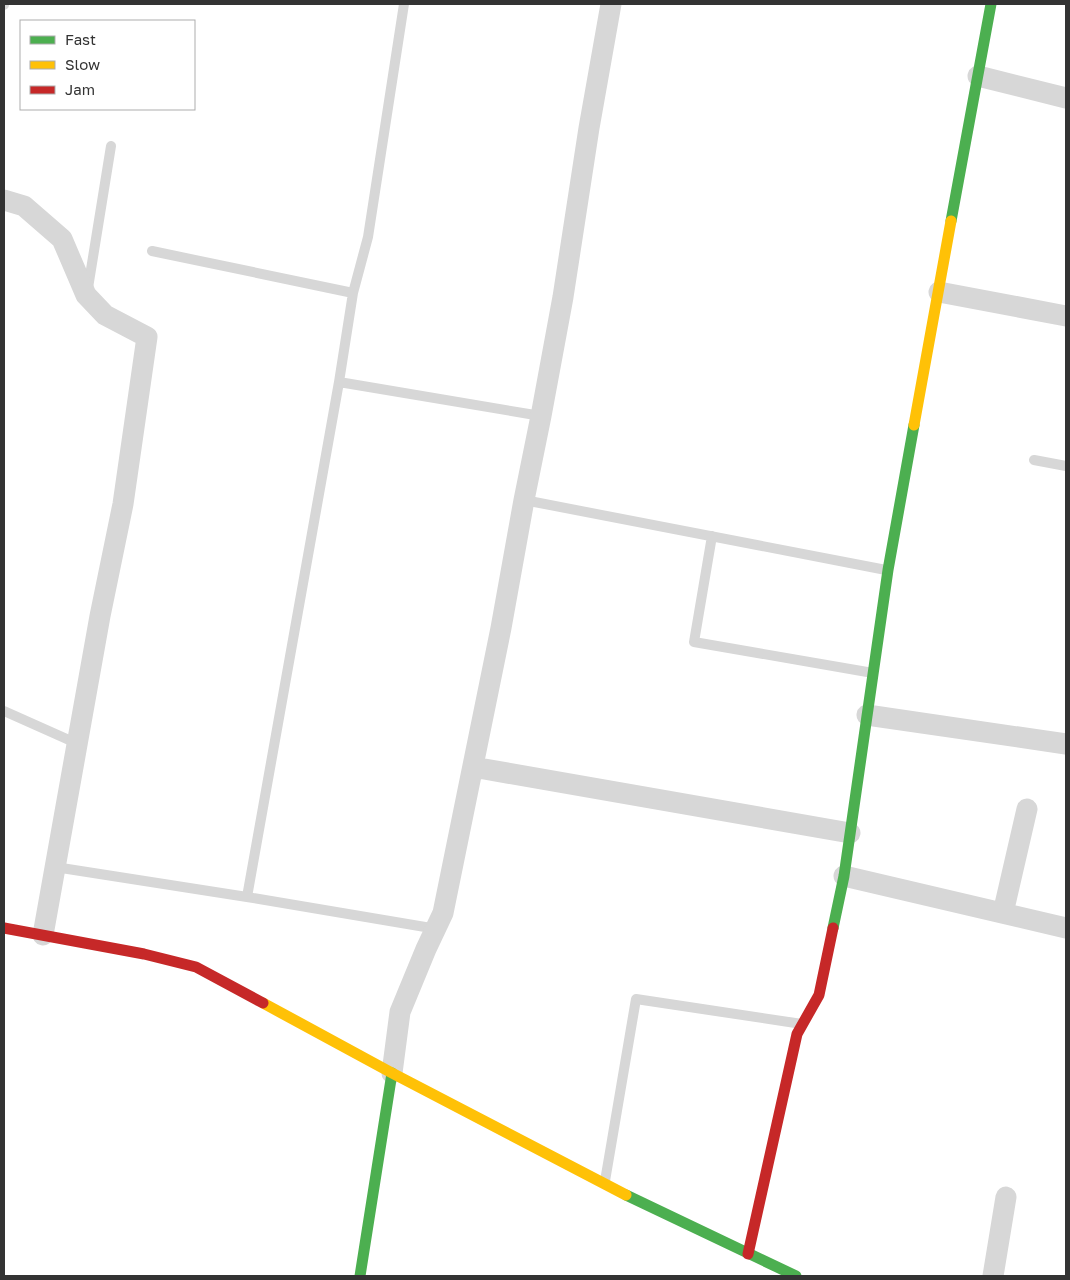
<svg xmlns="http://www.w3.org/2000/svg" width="1070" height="1280" viewBox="0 0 1070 1280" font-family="'Golos Text',sans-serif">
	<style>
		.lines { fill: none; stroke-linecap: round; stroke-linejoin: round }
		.lane { stroke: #d7d7d7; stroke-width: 10 }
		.street { stroke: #d7d7d7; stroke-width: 21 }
		.fast { stroke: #4caf50; stroke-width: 11 }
		.slow { stroke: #ffc107; stroke-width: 11 }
		.jam { stroke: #c62828; stroke-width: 11 }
	</style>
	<rect width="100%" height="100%" fill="#fff"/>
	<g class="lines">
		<path class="lane" d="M404 4 368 237 353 293 339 382 541 416
			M4 5V4
			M152 251 353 293
			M88 288 111 146
			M1034 460 1066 466
			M524 500 886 570
			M712 536 694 642 873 673
			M4 711 78 744
			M55 867 247 897 437 929
			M247 897 339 382
			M605 1181 636 999 802 1024"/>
		<path class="street" d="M978 76 1066 98
			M4 200 24 206 62 239 86 295 105 315 147 337 123 504 100 616 43 935
			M939 292 1066 316
			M867 715 1066 744
			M473 767 850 833
			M844 876 1066 928
			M1003 913 1027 809
			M392 1073 400 1012 426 949 443 913 501 628 524 500 541 416 563 297 589 128 611 4
			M993 1276 1006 1197"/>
		<path class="fast" d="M951 221 991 4
			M833 928 844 876 888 570 914 425
			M626 1195 796 1276
			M360 1276 392 1073"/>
		<path class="slow" d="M914 425 951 221
			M263 1003 392 1073 626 1195"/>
		<path class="jam" d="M4 928 144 954 196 967 263 1003
			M748 1254 797 1034 819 995 833 928"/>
	</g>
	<rect width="1070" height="1280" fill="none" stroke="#333333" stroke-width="10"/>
	<rect x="20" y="20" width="175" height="90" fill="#ffffff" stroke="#adadad"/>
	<rect x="30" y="36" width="25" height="8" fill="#4caf50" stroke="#adadad"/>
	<text x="65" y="45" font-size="15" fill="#333333">Fast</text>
	<rect x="30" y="61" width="25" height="8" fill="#ffc107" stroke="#adadad"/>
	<text x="65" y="70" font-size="15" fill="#333333">Slow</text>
	<rect x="30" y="86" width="25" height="8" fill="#c62828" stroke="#adadad"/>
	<text x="65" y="95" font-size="15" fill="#333333">Jam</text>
</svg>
